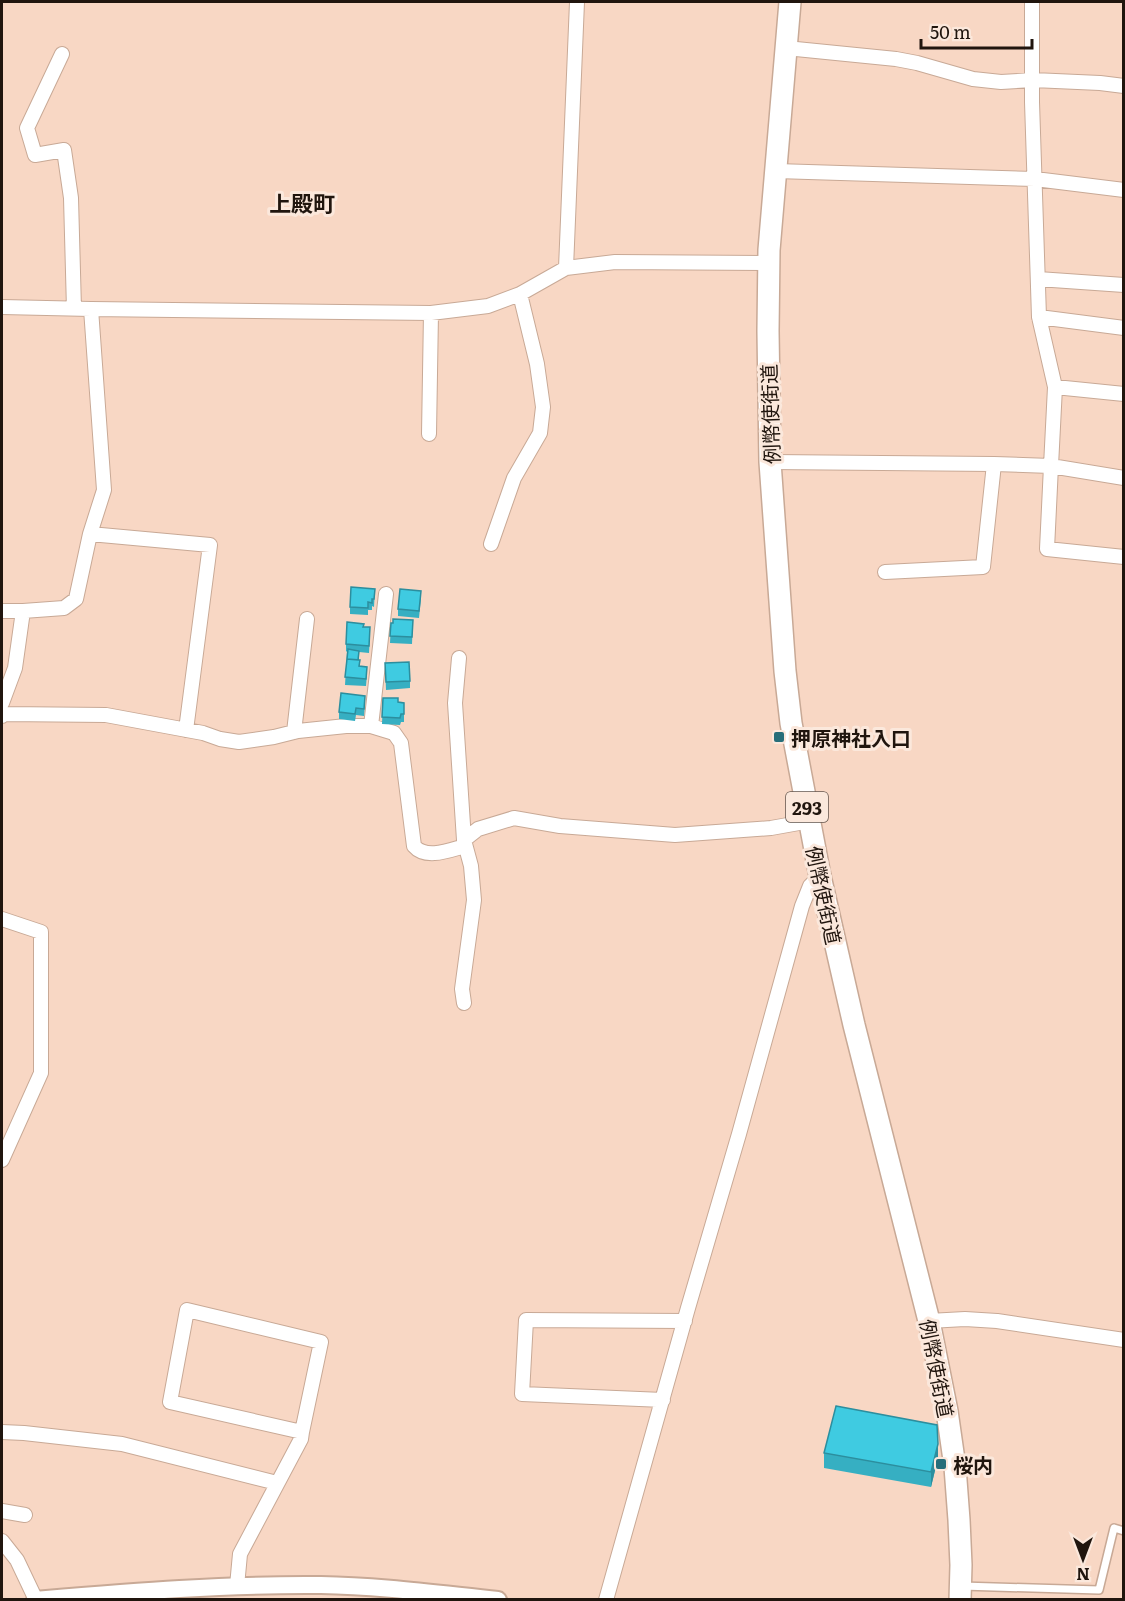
<svg xmlns="http://www.w3.org/2000/svg" width="1125" height="1601" viewBox="0 0 1125 1601" font-family="Literata,'Noto Sans JP',serif">
	<style>
		.lines { fill: none; stroke-linecap: round; stroke-linejoin: round }
		.service-casing { stroke: #c8a996; stroke-width: 10 }
		.minor-casing { stroke: #c8a996; stroke-width: 16 }
		.tertiary-casing { stroke: #c8a996; stroke-width: 20 }
		.trunk-casing { stroke: #c8a996; stroke-width: 24 }
		.service { stroke: #fff; stroke-width: 7 }
		.minor { stroke: #fff; stroke-width: 14 }
		.tertiary { stroke: #fff; stroke-width: 16 }
		.trunk { stroke: #fff; stroke-width: 21 }
		.wall { fill: #36afc2 }
		.shaded-wall { fill: #2c8e9e }
		.building { fill: #3fcbe1; stroke: #2c8e9e; stroke-width: 1.5 }
		.poi-dot { fill: #276e7a; stroke: #fbe8dc; stroke-width: 2 }
		.labels { text-anchor: middle; dominant-baseline: central; stroke-width: 6; stroke-linejoin: round; paint-order: stroke }
		.shield { fill: #fbe8dc; stroke: #62544c; stroke-width: 1.5 }
		.shield-label { font-size: 18px; font-weight: bold; fill: #20150e }
		.street-label { font-size: 20px; fill: #20150e; stroke: #fbe8dc }
		.poi-label { font-size: 20px; font-weight: bold; fill: #20150e; stroke: #fbe8dc; text-anchor: start }
		.quarter-label { font-size: 22px; font-weight: bold; fill: #20150e; stroke: #fbe8dc }
	</style>
	<rect width="100%" height="100%" fill="#f8d7c4"/>
	<g class="lines">
		<defs>
			<path id="service" d="M962 1586 1099 1590 1114 1528 1124 1531"/>
			<path id="minor" d="M786 48 896 59 917 63 973 79 1001 82 1033 80 1100 83 1124 86
				M62 54 27 128 35 155 64 150 71 198 74 309
				M776 171 1035 179 1124 190
				M566 268 577 2
				M1038 279 1124 285
				M2 307 91 309 431 313 488 306 520 294 566 268 615 262 769 263
				M91 309 104 490 90 534 210 545 186 730
				M1039 317 1124 328
				M1055 387 1124 394
				M429 434 431 313
				M770 462 994 464
				M1124 478 1051 466 1047 549 1124 557
				M491 544 514 478 540 433 543 407 537 364 520 294
				M885 572 983 567 994 464 1051 466 1055 387 1039 317 1032 102V2
				M2 611H23L15 668 2 703
				M23 611 64 608 76 599 90 534
				M459 658 455 703 464 840 478 829 514 818 560 826 675 835 771 828 810 821
				M2 716 4 714 106 715 203 733 220 739 239 742 274 737 298 731 346 726H371L394 733 401 743 414 846C426 860 450 850 465 846
				M371 726 386 594
				M294 732 307 619
				M464 840 471 866 474 900 462 989 464 1003
				M2 919 41 932V1073L2 1160
				M929 1321 965 1319 997 1321 1124 1340
				M663 1400 522 1394 526 1320 685 1321
				M2 1432 24 1433 122 1444 277 1483
				M2 1511 25 1515
				M2 1541 17 1560 36 1600
				M237 1586 240 1554 301 1439 302 1432 321 1342 187 1310 170 1402 302 1432
				M606 1600 688 1308 739 1134 802 906 810 886 820 876"/>
			<path id="tertiary" d="M35 1600C131 1592 226 1584 321 1585 380 1586 439 1594 498 1600"/>
			<path id="trunk" d="M790 2 769 250 768 331 770 462 785 671 791 723 820 876 854 1025 929 1321 947 1411 955 1467 959 1520 961 1565 960 1600"/>
		</defs>
		<use href="#service" class="service-casing"/>
		<use href="#minor" class="minor-casing"/>
		<use href="#tertiary" class="tertiary-casing"/>
		<use href="#trunk" class="trunk-casing"/>
		<use href="#service" class="service"/>
		<use href="#minor" class="minor"/>
		<use href="#tertiary" class="tertiary"/>
		<use href="#trunk" class="trunk"/>
	</g>
	<path class="wall" d="M375 589 374 607 372 606V610H368V615L350 614V607Z
		M421 598 419 618 398 616V609Z
		M413 620 412 644 390 643 391 623Z
		M364 627 370 635 369 653 359 652V660L360 666 367 674 366 686 345 685 347 652 346 651V644Z
		M385 663 410 681V688L386 690Z
		M383 698 398 702 404 703V722H401L400 725 382 724Z
		M365 703 364 716 356 715 355 721 339 719V712Z
		M824 1453 938 1458 931 1487 824 1468Z"/>
	<path class="shaded-wall" d="M938 1444V1458L931 1487V1472Z"/>
	<path class="building" d="M351 587 375 589 374 599H372V603L368 602V608L350 607Z
		M400 589 421 591 419 611 398 609Z
		M393 619 413 620 412 637 390 636 391 623H393Z
		M347 622 364 624 363 627H370L369 646 346 644Z
		M348 649 359 651 358 660 347 659Z
		M347 659 360 660 359 666 367 667 366 679 345 677Z
		M409 662 410 681 386 682 385 663Z
		M341 693 365 696 364 709 356 708 355 714 339 712Z
		M383 698H398V702L404 703V714H401L400 718 382 717Z
		M836 1406 937 1425 938 1444 931 1472 824 1453Z"/>
	<g class="poi-dot">
		<rect x="773" y="731" width="12" height="12" rx="3"/>
		<rect x="935" y="1458" width="12" height="12" rx="3"/>
	</g>
	<g class="labels">
		<rect class="shield" x="786" y="792" width="42" height="30" rx="4.5"/>
		<g class="shield-label">
			<text x="807" y="807">293</text>
		</g>
		<g class="street-label">
			<text transform="translate(769 414) rotate(-92)">例幣使街道</text>
			<text transform="translate(825 895) rotate(78)">例幣使街道</text>
			<text transform="translate(938 1368) rotate(79)">例幣使街道</text>
		</g>
		<g class="poi-label">
			<text x="791" y="737">押原神社入口</text>
			<text x="953" y="1464">桜内</text>
		</g>
		<g class="quarter-label">
			<text x="302" y="202">上殿町</text>
		</g>
	</g>
	<rect width="1125" height="1601" fill="none" stroke="#20150e" stroke-width="6"/>
	<g transform="translate(1083 1559) rotate(180)" stroke="#fbe8dc" stroke-width="4.5" paint-order="stroke">
	<path d="M0-4.5L10 22L0 15L-10 22Z" fill="#20150e"/>
	<text y="-9" font-size="16" font-weight="bold" text-anchor="middle" fill="#20150e">N</text>
	</g>
	<path d="M921 39v9h111v-9" fill="none" stroke="#20150e" stroke-width="3"/>
	<text x="930" y="39" font-size="18" fill="#20150e" stroke="#fbe8dc" stroke-width="4.5" paint-order="stroke">50 m</text>
</svg>
